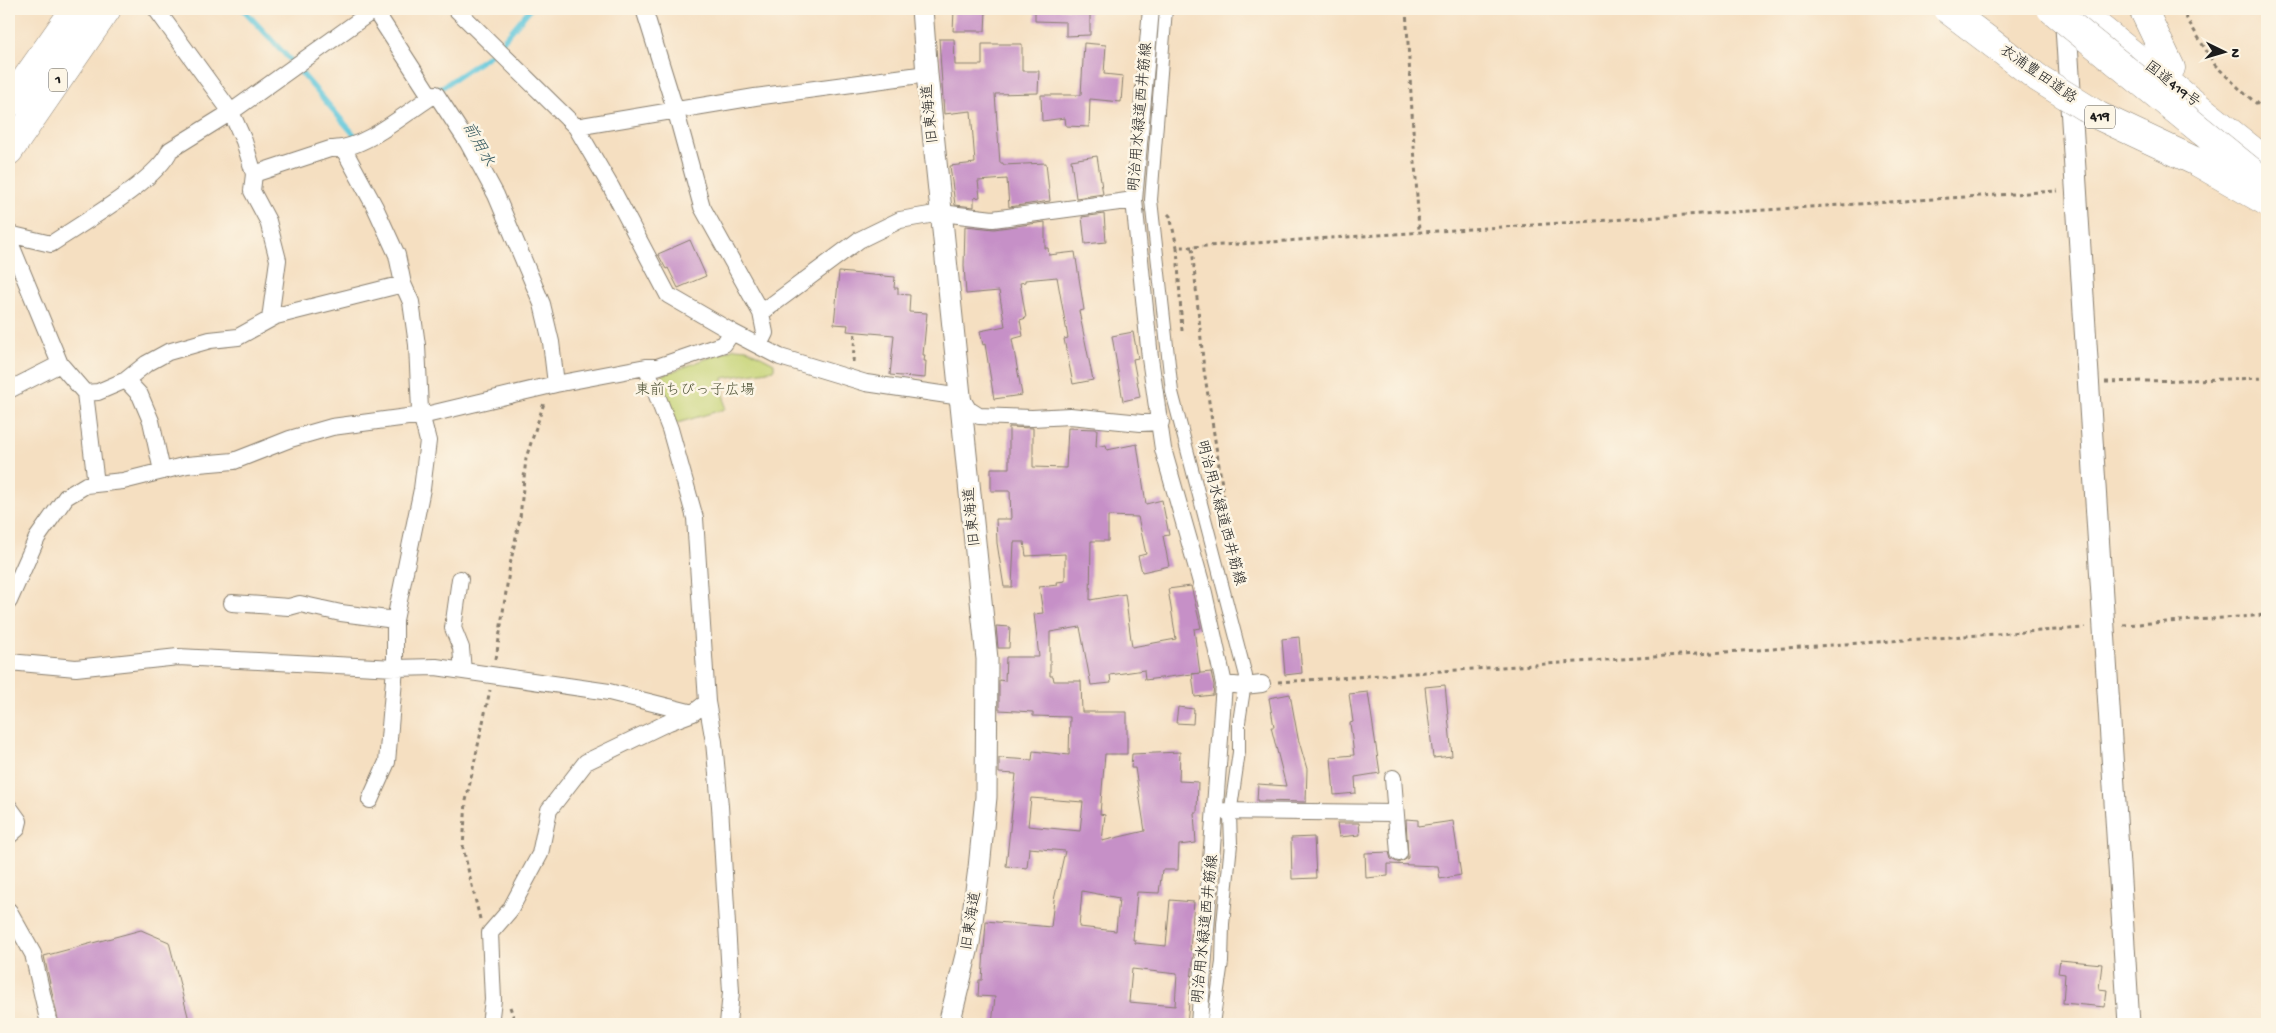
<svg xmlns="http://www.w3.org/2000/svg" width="2276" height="1033" viewBox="0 0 2276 1033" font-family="'Gochi Hand','Klee One',sans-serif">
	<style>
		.green { fill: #c5d375; stroke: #707848 }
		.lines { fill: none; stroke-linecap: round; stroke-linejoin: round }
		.stream { stroke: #60c7dc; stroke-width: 5.5 }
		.building { fill: #c690c7; fill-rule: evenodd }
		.pedestrian-casing { stroke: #887e6e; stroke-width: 14 }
		.minor-casing { stroke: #887e6e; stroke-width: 18 }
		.tertiary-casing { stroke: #887e6e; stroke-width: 23 }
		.trunk-casing { stroke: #887e6e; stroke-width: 29 }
		.path { stroke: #887e6e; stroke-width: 3; stroke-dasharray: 4 4; stroke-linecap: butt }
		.pedestrian { stroke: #fff; stroke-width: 12 }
		.minor { stroke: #fff; stroke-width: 16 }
		.tertiary { stroke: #fff; stroke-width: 21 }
		.trunk { stroke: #fff; stroke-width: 28 }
		.trunk-bridge-casing { stroke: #887e6e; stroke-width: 29; stroke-linecap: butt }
		.trunk-bridge { stroke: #fff; stroke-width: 28 }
		.labels { text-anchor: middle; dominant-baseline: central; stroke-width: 5; stroke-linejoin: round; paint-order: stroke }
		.shield { fill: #fcf5e5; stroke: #5f5d58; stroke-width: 1 }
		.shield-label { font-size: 14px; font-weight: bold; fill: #1c1c1c }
		.street-label { font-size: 15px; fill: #1c1c1c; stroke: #fcf5e5 }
		.park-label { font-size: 15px; fill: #4f5337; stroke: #fcf5e5 }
		.water-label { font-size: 16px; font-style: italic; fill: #34585f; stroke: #fcf5e5 }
	</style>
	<rect width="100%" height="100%" fill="#fcf5e5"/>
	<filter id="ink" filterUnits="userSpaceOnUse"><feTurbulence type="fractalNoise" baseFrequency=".02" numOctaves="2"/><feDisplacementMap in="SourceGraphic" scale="10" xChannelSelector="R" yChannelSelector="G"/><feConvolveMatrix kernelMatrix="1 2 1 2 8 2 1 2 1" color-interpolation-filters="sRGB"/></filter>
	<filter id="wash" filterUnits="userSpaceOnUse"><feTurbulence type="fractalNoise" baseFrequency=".0096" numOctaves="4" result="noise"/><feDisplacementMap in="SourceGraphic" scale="20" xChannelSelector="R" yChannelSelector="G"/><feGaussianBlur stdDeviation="1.12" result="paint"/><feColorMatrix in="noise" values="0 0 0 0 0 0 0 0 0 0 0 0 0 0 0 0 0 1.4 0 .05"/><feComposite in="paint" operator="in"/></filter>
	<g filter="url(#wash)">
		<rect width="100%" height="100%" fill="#f5dfc1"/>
		<path class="green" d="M735 348 747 349 774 363V370L723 378 725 409 674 424 658 385 660 376Z"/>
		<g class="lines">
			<path class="stream" d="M243 9 292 62
				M503 41 530 9
				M298 69 357 138 360 136
				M435 92 490 55"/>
		</g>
		<g id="blocks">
			<path class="building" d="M1035 9H1090V35L1066 36V22L1035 21Z
				M954 10 986 11 985 31H953Z
				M939 39H954L955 65H982V44H1022V71H1039L1038 93 995 94 1000 163H1003V165L1046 163 1050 201 1009 207 1007 179 978 181 980 197 974 198V207L955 205 950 166 975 163 971 111 944 114Z
				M1084 43 1106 45 1104 74 1123 76 1121 102 1090 99 1089 127 1066 126 1065 118 1042 121 1041 95H1081Z
				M1097 156 1103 194 1076 198 1071 160Z
				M1104 214 1106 242 1085 244 1082 217Z
				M1045 222V248H1048L1049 255 1075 252 1084 310 1079 311 1093 380 1073 384 1064 339 1068 338 1057 277 1025 280V282L1020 283 1026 318 1020 320 1023 336 1012 339 1022 395 994 399 985 344 983 345 980 331 1005 326 999 291 966 294 964 266 965 226 994 229Z
				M690 240 706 276 678 288 668 268 666 269 658 254Z
				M839 272 895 277 894 288H898V294L910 295 909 312 927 313 923 355H925L924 361H926L925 378 890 375 894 335 847 331 848 325 834 324Z
				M1133 332 1138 358 1133 359 1140 397 1123 401 1112 336Z
				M1009 427 1033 428V467L1066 468 1068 428 1097 429 1096 447 1106 445 1107 450 1137 444 1146 504 1162 500 1169 535 1163 536 1169 566 1142 572 1138 556 1146 554 1138 517 1108 516V541H1091L1090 600 1125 594 1132 647 1176 639 1168 589 1191 586 1201 628 1194 629 1200 673 1145 680 1144 670 1110 675 1111 683 1091 685 1080 627 1050 632V676H1053L1054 681H1081L1082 712H1127V754H1105L1100 814 1105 815 1102 841 1145 831 1135 768H1131L1132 754 1180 752 1179 781 1198 782 1197 813H1194L1196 843 1179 845 1178 870H1162L1159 893 1137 892 1133 940H1135V943L1166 946 1170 900 1194 902 1190 950H1194L1187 1024H992L995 997 978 996 979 980H982L986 921 1051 927 1054 900 1065 851 1029 848 1027 868 1006 866 1016 774 999 773V758L1032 760 1033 751 1069 755 1070 717 1033 716V712L999 710V680L1005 681 1006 657H1039L1034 614 1043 613 1039 587 1058 585 1057 582 1065 581V554L1026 556 1024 542H1014L1012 587H1004L997 543 996 519H1011L1010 491H991V468H1009ZM1031 798 1083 802 1080 831 1028 826ZM1082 891 1119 898 1116 931 1079 927ZM1132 969 1177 974 1175 1006 1129 1002Z
				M996 626 1010 627 1009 648H998Z
				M1299 637 1302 673 1285 675 1282 639Z
				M1211 672 1214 685 1213 695 1195 697 1192 674Z
				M1445 685 1452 756 1433 758 1425 687Z
				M1368 692 1380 773 1355 777 1356 793 1334 795 1331 757 1354 755 1350 723 1353 722 1349 694Z
				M1290 694 1298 738 1307 769 1306 802 1257 801 1258 784 1286 786 1271 727H1274L1269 698Z
				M1178 707 1194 709 1193 724 1176 723Z
				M1406 819 1418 820V826L1453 821 1461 875 1440 879 1438 866 1388 864V876L1366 878 1365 853 1389 852 1391 859 1399 863 1408 858Z
				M1337 823H1359L1360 835 1339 837Z
				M1314 837 1316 878 1292 879 1291 838Z
				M141 930 169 942 190 1024H59L44 956Z
				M2060 960 2102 964 2099 989 2107 990 2105 1007 2063 1003 2065 974 2058 973Z"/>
		</g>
	</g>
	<g filter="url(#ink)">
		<use href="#blocks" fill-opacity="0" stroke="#887e6e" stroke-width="1"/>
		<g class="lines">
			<defs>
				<path id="pedestrian" d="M1166 9 1151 200 1172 392 1246 676 1239 722V752L1230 815 1231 844 1223 924 1222 962 1213 1024"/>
				<path id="minor" d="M156 9 231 112 244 141 254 174 252 191 268 221 278 260 270 319
					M374 9 427 91
					M456 9 576 127 611 187 668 295 732 332
					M644 9 676 112 702 207 761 313 765 333 759 345
					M1151 9 1134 200 1150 358 1163 449 1204 593 1224 684 1199 1024
					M436 94 468 143 496 195 542 304 551 342 556 384
					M576 127 755 97 927 74
					M343 148 375 207 397 255 403 284 411 302 417 345 420 410 428 441 422 489 395 620V668L387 762 370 800
					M254 174 330 149C361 151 402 116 428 99
					M9 234 51 244C79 225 158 180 170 150L231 112 375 9
					M9 240 60 364 85 393 96 484
					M761 313 859 240 900 220 941 213 993 219 1134 200
					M646 367 670 429 695 518 707 702 714 742 720 806 731 992 728 1024
					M126 380 140 395 151 421 162 471
					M9 390 60 364
					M85 393 98 392 126 380 146 364 168 352 210 340 238 337 276 316 403 284
					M460 579 453 628 461 648 463 671
					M9 601 37 538 66 497 86 485 123 481 187 465 234 461 290 439 332 427 430 414 556 384 646 367H657L724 344 732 332 780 357 866 383 961 397 968 409 979 416 1032 418 1070 416 1141 423 1161 422
					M232 603 289 607 300 604 341 613 395 620
					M9 662 76 668 178 657 395 668 436 667 609 692 693 713 707 702
					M1224 684 1244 686 1262 684
					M1393 778 1399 853
					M9 807 19 821 17 829 9 836
					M1215 811 1395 813
					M9 911 33 954 49 1024
					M490 1024 493 1000 490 933 510 910 540 854 549 810 586 762 669 722 693 713"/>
				<path id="tertiary" d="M922 9 927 74 987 659 986 797 979 868 969 943 949 1024
					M2065 11 2129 1024"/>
				<path id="trunk" d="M2076 9 2267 162
					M2143 9 2171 68
					M9 103 75 9
					M9 151 107 9"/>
			</defs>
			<use href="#pedestrian" class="pedestrian-casing"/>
			<use href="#minor" class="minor-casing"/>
			<use href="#tertiary" class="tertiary-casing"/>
			<use href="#trunk" class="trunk-casing"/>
			<path class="path" d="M1406 9 1419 231
				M2181 9 2215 65 2244 93 2267 112
				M1168 214 1170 216 1177 247
				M1182 331 1177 247H1192
				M853 362 855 332
				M2105 382 2267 378
				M1227 538 1225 504 1204 370 1192 247 2058 191
				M2123 625 2267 615
				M496 659 510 565 520 518 526 458 544 403
				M1278 682 2085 628
				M480 919 463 848 466 801 490 690
				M510 1007 516 1024"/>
			<use href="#pedestrian" class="pedestrian"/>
			<use href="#minor" class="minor"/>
			<use href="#tertiary" class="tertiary"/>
			<use href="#trunk" class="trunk"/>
			<defs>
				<path id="trunk-bridge" d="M1947 9 2038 78 2099 116 2197 162 2267 202
					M2051 9 2267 184"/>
			</defs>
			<use href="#trunk-bridge" class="trunk-bridge-casing"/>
			<use href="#trunk-bridge" class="trunk-bridge"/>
		</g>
	</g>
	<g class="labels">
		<g class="shield">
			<rect x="49" y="68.5" width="18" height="23" rx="4"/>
			<rect x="2085" y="105.5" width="30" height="23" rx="4"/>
		</g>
		<g class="shield-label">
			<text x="58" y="80">1</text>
			<text x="2100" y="117">419</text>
		</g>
		<g class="street-label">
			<text transform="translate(2038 75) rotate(35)">衣浦豊田道路</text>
			<text transform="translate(2172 85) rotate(38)">国道419号</text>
			<text transform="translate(931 114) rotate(-96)">旧東海道</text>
			<text transform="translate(1141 117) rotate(-85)">明治用水緑道西井筋線</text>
			<text transform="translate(1220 513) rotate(75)">明治用水緑道西井筋線</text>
			<text transform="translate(973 517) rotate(-96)">旧東海道</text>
			<text transform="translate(972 921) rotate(-81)">旧東海道</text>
			<text transform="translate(1206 929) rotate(-84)">明治用水緑道西井筋線</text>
		</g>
		<g class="park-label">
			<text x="695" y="391">東前ちびっ子広場</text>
		</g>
		<g class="water-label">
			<text transform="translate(477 145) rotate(61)">前用水</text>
		</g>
	</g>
	<rect width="2276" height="1033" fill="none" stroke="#fcf5e5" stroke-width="30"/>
	<g transform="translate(2224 52) rotate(95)" stroke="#fcf5e5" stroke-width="4" paint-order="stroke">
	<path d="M0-4L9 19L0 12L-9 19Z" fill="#1c1c1c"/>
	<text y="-8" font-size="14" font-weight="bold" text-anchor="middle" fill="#1c1c1c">N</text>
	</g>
</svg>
